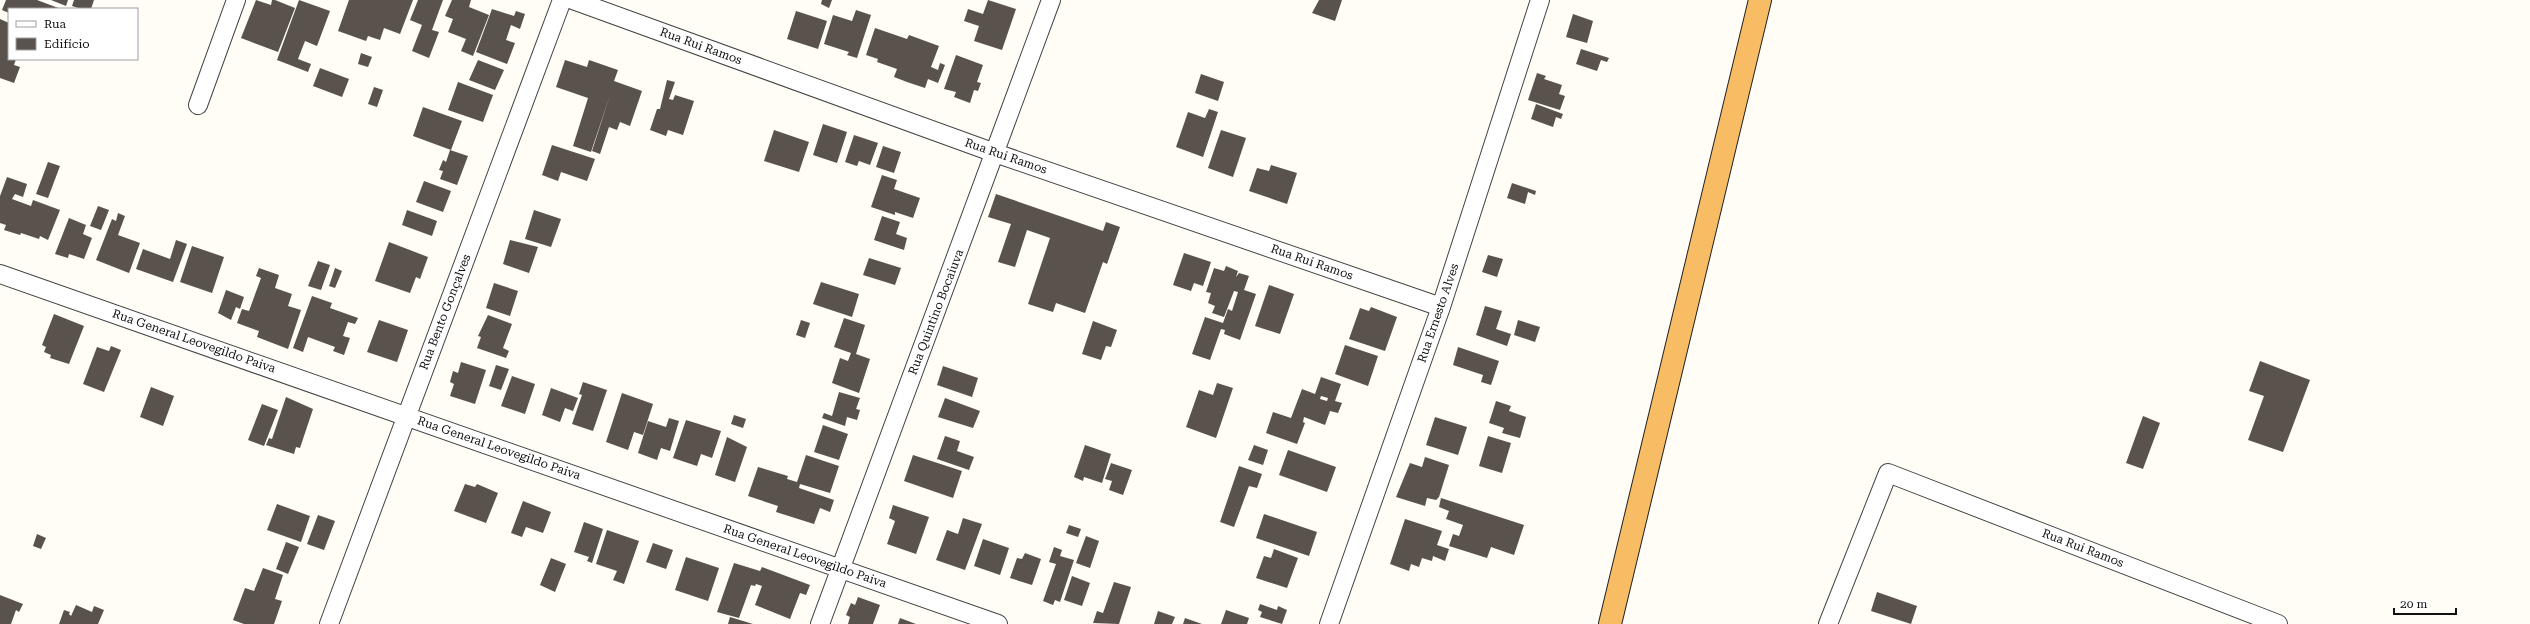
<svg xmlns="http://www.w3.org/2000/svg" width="2530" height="624" viewBox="0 0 2530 624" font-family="'Roboto Serif',serif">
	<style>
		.building { fill: #5a524d; fill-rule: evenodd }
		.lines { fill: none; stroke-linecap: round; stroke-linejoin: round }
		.minor-casing { stroke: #444; stroke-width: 20 }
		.trunk-casing { stroke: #222; stroke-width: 24 }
		.minor { stroke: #fff; stroke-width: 18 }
		.trunk { stroke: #f7bc64; stroke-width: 22 }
		.labels { text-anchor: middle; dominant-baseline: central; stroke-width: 4; stroke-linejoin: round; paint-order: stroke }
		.street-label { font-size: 12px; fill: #111; stroke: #fff }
	</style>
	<rect width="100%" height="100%" fill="#fffdf5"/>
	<path class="building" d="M6 0H37L61 9H9V13L2 10Z
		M51 0H68L66 6Z
		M74 0H94L91 9H81L72 6Z
		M256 0 271 5 272 0H275L295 8 278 52 241 38Z
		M299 0 330 11 317 46 305 41 298 59 311 64 308 72 277 60Z
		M349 0H413L400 34 384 28 380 40 368 36 366 41 338 31Z
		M418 0H443L432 30 439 32 429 58 412 51 422 25 410 20Z
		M452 0H471L469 7 489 15 473 56 461 51 466 39 448 32 453 19 445 16Z
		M822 0H832L829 8 821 4Z
		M988 0 1016 9 1002 50 974 41 979 26 964 21 968 9 983 14Z
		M1319 0H1342L1335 21 1312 13Z
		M492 9 514 16 516 11 525 14 520 29 511 25 506 40 515 43 507 64 476 52Z
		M856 10 871 15 857 58 847 55 849 52 824 44 833 15 852 21Z
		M796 11 827 21 818 49 787 39Z
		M1573 14 1593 21 1587 43 1566 37Z
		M0 19 9 23V59H16L14 65 20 67 14 83 0 78Z
		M875 28 907 39 909 35 939 46 931 67 938 70 940 63 945 65 938 83 928 79 925 88 907 82 894 77 897 69 877 62 878 59 866 55Z
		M1581 49 1609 58 1607 62 1601 60 1597 71 1576 64Z
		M361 53 372 57 368 67 358 64Z
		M956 55 983 65 977 82 981 83 978 91 974 90 970 103 954 97 956 92 944 89Z
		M478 60 504 70 495 90 469 80Z
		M565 60 587 67 589 60 618 70 614 81 642 91 630 126 620 122 617 130 609 127 600 154 592 151 610 95 591 152 573 146 588 98 556 87Z
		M320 68 349 79 342 97 313 86Z
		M1537 73 1546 76 1544 79 1562 85 1559 94 1565 96 1560 110 1528 100Z
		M1201 74 1224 82 1218 101 1195 93Z
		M667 80 675 82 669 99 673 100 675 95 694 101 683 135 668 130 666 136 650 130 657 109H660Z
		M458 82 493 95 483 122 448 110Z
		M374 87 383 90 377 107 368 104Z
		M1536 104 1563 114 1561 119 1556 117 1553 127 1531 119Z
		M423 107 462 121 451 150 413 136Z
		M1209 109 1218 112 1203 157 1176 147 1188 112 1205 118Z
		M823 124 847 132 837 163 813 155Z
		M774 130 809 142 799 172 764 161Z
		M1221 130 1246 138 1233 177 1208 168Z
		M854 135 878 143 870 165 859 161 857 166 845 162Z
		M552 145 595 159 587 181 561 172 558 181 542 175Z
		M883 146 901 152 894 173 876 167Z
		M450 150 468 156 457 185 440 179 443 171 439 170 443 160 446 162Z
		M48 162 60 166 48 198 36 194Z
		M1271 165 1297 173 1287 204 1249 191 1257 168 1269 171Z
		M882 175 897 180 894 189 920 198 913 218 895 212V215L871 207Z
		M7 177 27 184 23 197 15 194 12 199 31 206 33 200 60 210 48 240 40 236 39 239 21 233 20 235 4 230 6 225 0 223V196Z
		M424 181 451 191 443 212 416 202Z
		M1512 183 1536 191 1535 195 1528 192 1525 204 1507 198Z
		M996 194 1103 231 1106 222 1120 227 1107 264 1103 262 1085 313 1056 303 1053 312 1028 304 1050 238 1027 230 1015 267 998 262 1011 224 988 217Z
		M98 206 109 210 101 230 90 226Z
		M407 210 437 221 432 236 402 225Z
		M534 210 561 219 551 247 525 239Z
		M118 213 125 216 118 235 140 243 129 273 96 260 112 219 116 221Z
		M882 216 900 222 896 234 907 238 904 250 874 240Z
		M69 218 86 225 83 234 92 238 84 259 69 254 68 258 55 254Z
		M176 240 187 244 173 282 136 269 143 249 170 259Z
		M510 240 538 247 529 273 503 264Z
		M389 242 428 257 420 279 416 277 410 293 375 281Z
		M192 246 224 257 212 293 180 282Z
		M1184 253 1211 262 1203 286 1194 283 1191 291 1173 285Z
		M1488 255 1503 259 1497 277 1482 272Z
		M869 258 901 268 895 285 863 275Z
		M318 261 330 265 321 290 308 286Z
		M1226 266 1238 271 1236 277 1239 273 1249 276 1244 290 1256 294 1240 340 1224 334 1225 330 1221 329 1210 360 1192 354 1205 317 1223 323 1228 309 1232 311 1238 292 1234 291 1224 317 1212 313 1215 306 1208 303 1211 293 1206 292 1214 268 1224 271Z
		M259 268 279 275 275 288 292 294 288 306 301 310 288 349 257 337 259 331 237 323 242 309 249 311 261 278 256 276Z
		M335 268 342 271 335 288 329 286Z
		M821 282 859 294 852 317 813 304Z
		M494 283 518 291 510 316 486 308Z
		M1269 285 1294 294 1280 334 1255 326Z
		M226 290 244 297 240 309 236 307 231 320 218 313Z
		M312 296 332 303 330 308 358 318 355 324 348 322 343 336 350 338 344 355 333 351 335 347 308 337 303 352 293 348Z
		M1485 306 1502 311 1496 329 1511 334 1507 346 1476 335Z
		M1371 307 1397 317 1385 351 1349 339 1360 308 1369 311Z
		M54 314 84 326 69 364 50 358 51 355 44 352 46 347 42 345Z
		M488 315 512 324 503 348 509 351 506 358 477 348 481 337 478 336Z
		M844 318 865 325 856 354 870 359 859 393 832 383 840 358 848 361 851 353 834 347Z
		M379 320 408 330 397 362 367 352Z
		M801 320 810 323 805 338 796 335Z
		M1518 320 1540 327 1535 342 1514 335Z
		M1093 321 1117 330 1111 347 1106 346 1101 360 1082 354Z
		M1345 345 1378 356 1368 386 1335 374Z
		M111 346 121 350 104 392 83 384 97 347 109 351Z
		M1458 347 1499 361 1491 385 1481 382 1483 375 1453 365Z
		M2260 361 2310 380 2283 452 2248 440 2264 396 2249 391Z
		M461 362 486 370 475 404 450 396 454 384 450 382 453 371 458 373Z
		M496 365 509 369 501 390 489 386Z
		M943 366 978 378 972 397 937 385Z
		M512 376 535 384 525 414 501 406Z
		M1321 377 1341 384 1335 401 1342 403 1338 413 1330 411 1325 425 1304 417 1303 422 1305 423 1297 444 1266 433 1273 412 1291 418 1302 389 1315 394ZM1321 396 1328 398 1327 401 1320 399Z
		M583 382 607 390 593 431 572 424 582 395 579 394Z
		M1217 383 1233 388 1216 438 1186 427 1199 390 1213 395Z
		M151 387 174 396 163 426 140 417Z
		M551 388 578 398 573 411 565 408 560 422 542 415Z
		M839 392 860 398 856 409 860 410 857 420 847 417 845 426 822 418 824 413 832 416Z
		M622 393 653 404 643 435 634 432 628 450 606 442Z
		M286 397 313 409 300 448 296 447 294 454 266 445 269 438 272 439Z
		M945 398 980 411 973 428 938 417Z
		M1496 401 1511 406 1509 411 1526 417 1520 438 1502 433 1504 428 1489 423Z
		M262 404 278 410 264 446 248 440Z
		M734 415 746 419 743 428 731 424Z
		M2143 416 2160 423 2143 469 2126 463Z
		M1435 417 1467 427 1458 455 1426 445Z
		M669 418 679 421 670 451 661 448 657 460 638 453 648 421 666 427Z
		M686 420 721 431 712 458 701 454 697 466 673 458Z
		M823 425 848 434 839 460 814 452Z
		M945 436 960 441 957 451 974 457 969 470 937 459Z
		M1488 436 1511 443 1502 473 1479 466Z
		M727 437 747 447 735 482 715 475Z
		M1085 445 1111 454 1102 483 1084 477 1083 481 1074 477Z
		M1254 445 1268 450 1263 465 1248 460Z
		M1288 450 1336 467 1327 492 1279 475Z
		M806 455 839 466 830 493 800 484 799 488 834 500 830 512 820 508 814 524 776 512 778 506 748 496 758 467 788 476 787 479 797 482Z
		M913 455 962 471 953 498 904 481Z
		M1425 457 1449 465 1439 497 1436 500 1427 498 1425 506 1396 497 1410 463 1422 467Z
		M1111 463 1132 470 1123 495 1109 490 1112 481 1105 479Z
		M1239 466 1262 474 1257 488 1249 486 1234 527 1220 522Z
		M465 484 475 487 477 484 498 493 486 523 454 511Z
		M1441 498 1524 525 1514 555 1491 547 1487 558 1449 546 1453 534 1459 536 1463 525 1446 519 1449 511 1439 507Z
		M523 501 551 512 543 533 526 527 522 537 511 533Z
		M277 504 310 516 301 542 267 530Z
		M893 505 929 517 916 554 887 544 895 521 889 518Z
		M1264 514 1317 532 1309 556 1256 538Z
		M318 515 335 521 324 550 307 544Z
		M963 518 982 524 965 570 936 560 947 530 958 534Z
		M1405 519 1442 531 1437 545 1449 549 1445 561 1433 556 1432 561 1422 558 1419 567 1411 564 1409 571 1390 564Z
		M584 522 603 529 592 563 587 561 589 557 574 552Z
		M1069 525 1081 529 1078 537 1066 533Z
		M607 530 639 541 624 584 613 580 617 571 596 564Z
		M37 534 46 538 41 549 33 546Z
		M1086 536 1099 541 1090 568 1076 563Z
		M983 539 1009 548 1000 575 974 566Z
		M286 542 299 547 288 574 276 569Z
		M653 543 673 550 666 569 646 562Z
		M1054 547 1062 550 1060 556 1074 560 1060 602 1055 600 1053 605 1043 601 1056 564 1049 562Z
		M1274 549 1298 558 1287 588 1256 578 1264 556 1271 558Z
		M1025 553 1041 559 1032 585 1010 578 1017 558 1022 559Z
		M686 557 719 568 708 601 675 590Z
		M551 558 566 564 555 592 540 585Z
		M734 563 760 571 762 567 810 585 806 595 800 593 790 619 755 605 762 586 756 584 755 586 751 585 739 618 717 612Z
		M263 568 283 575 275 599 282 601 274 624H244L233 620 245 588 254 591Z
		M1072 576 1090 583 1082 606 1064 600Z
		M1114 582 1131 587 1119 624 1093 623 1097 611 1103 613Z
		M1877 592 1917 606 1911 624 1871 611Z
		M0 595 23 604 19 612 16 610 11 624H0Z
		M858 597 880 605 873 624H848L850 617 846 615 851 603 855 605Z
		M1260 604 1277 610 1278 606 1287 610 1282 624 1260 617 1262 612 1258 610Z
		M76 605 92 612 94 606 104 610 98 624H59L64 610 70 612 69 614 71 616Z
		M1226 610 1249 618 1247 624H1221Z
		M1158 611 1175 617 1172 624H1154Z
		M730 617 753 624H728Z
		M900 618 916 624H898Z
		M1185 618 1202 624H1207H1183Z"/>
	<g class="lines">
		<defs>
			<path id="minor" d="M573 0 995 153 1441 307
				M198 105 236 0
				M0 274 998 624
				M329 624 562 0
				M820 624 1051 0
				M1329 624 1441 307 1540 0
				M1828 624 1888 473 2278 624"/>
			<path id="trunk" d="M1610 624 1760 0"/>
		</defs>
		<use href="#minor" class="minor-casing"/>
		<use href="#trunk" class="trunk-casing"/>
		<use href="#minor" class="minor"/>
		<use href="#trunk" class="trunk"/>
	</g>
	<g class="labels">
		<g class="street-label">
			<text transform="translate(701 46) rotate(20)">Rua Rui Ramos</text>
			<text transform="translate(1006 156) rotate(19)">Rua Rui Ramos</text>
			<text transform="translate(1312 262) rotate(19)">Rua Rui Ramos</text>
			<text transform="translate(445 312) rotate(-69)">Rua Bento Gonçalves</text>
			<text transform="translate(936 312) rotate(-69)">Rua Quintino Bocaiuva</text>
			<text transform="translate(1438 313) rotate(-71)">Rua Ernesto Alves</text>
			<text transform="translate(194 341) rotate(19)">Rua General Leovegildo Paiva</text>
			<text transform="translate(499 448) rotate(19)">Rua General Leovegildo Paiva</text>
			<text transform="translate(2083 548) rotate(21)">Rua Rui Ramos</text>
			<text transform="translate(805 556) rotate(19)">Rua General Leovegildo Paiva</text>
		</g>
	</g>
	<rect x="8" y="8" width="130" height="52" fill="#ffffff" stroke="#a0a0a0"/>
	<rect x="16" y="21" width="20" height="6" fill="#ffffff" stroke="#a0a0a0"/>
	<text x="44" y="28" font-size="12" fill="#111111">Rua</text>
	<rect x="16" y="38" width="20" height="12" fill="#5a524d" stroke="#a0a0a0"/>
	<text x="44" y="48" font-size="12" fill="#111111">Edifício</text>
	<path d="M2394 608v6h62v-6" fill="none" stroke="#111111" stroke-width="2"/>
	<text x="2400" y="608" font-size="12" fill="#111111" stroke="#ffffff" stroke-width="3" paint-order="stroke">20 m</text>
</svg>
